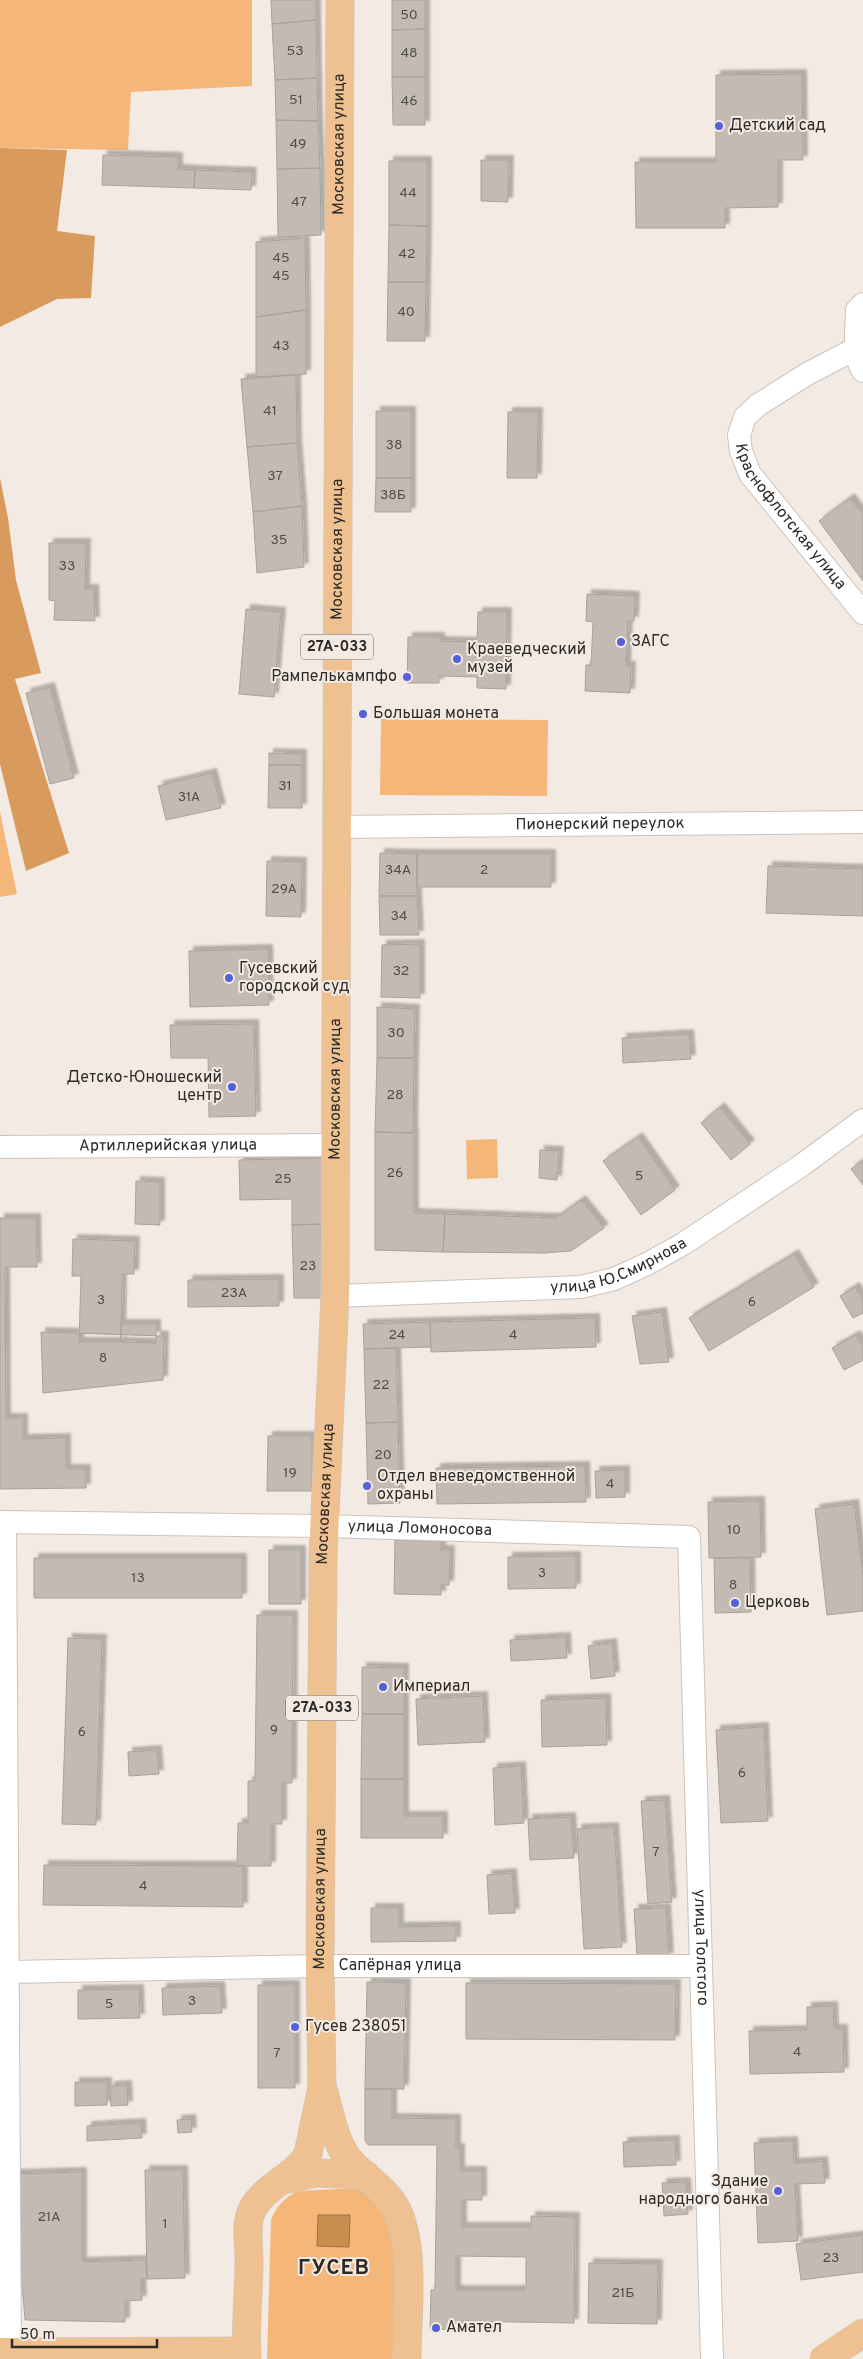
<svg xmlns="http://www.w3.org/2000/svg" width="863" height="2359" viewBox="0 0 863 2359" font-family="Overpass,sans-serif">
	<style>
		.green { fill: #f5b67a }
		.forest { fill: #d99a5d }
		.water { fill: #ca8d50; stroke: #9b6f44 }
		.building { fill: #c2bab3; stroke: #a9a29b; fill-rule: evenodd; filter: url(#shadow) }
		.lines { fill: none; stroke-linecap: round; stroke-linejoin: round }
		.minor-casing { stroke: #cbc3bc; stroke-width: 24 }
		.primary-casing { stroke: #c8c8c7; stroke-width: 29 }
		.minor { stroke: #fff; stroke-width: 22 }
		.primary { stroke: #efc190; stroke-width: 28 }
		.poi-dot { fill: #5461d7; stroke: #f3eae3; stroke-width: 2 }
		.labels { text-anchor: middle; dominant-baseline: central; stroke-width: 4; stroke-linejoin: round; paint-order: stroke }
		.number-label { font-size: 14px; fill: #524e4a }
		.shield { fill: #f3eae3; stroke: #68645f; stroke-width: 1 }
		.shield-label { font-size: 15px; font-weight: bold; fill: #2d2a27 }
		.poi-label { font-size: 16px; fill: #2d2a27; stroke: #f3eae3; text-anchor: start }
		.street-label { font-size: 16px; fill: #2d2a27; stroke: #f3eae3 }
		.district-label { font-size: 21px; font-weight: bold; letter-spacing: 1px; fill: #2f2823; stroke: #f3eae3 }
	</style>
	<defs>
		<filter id="shadow"><feDropShadow dx="4.5" dy="-4.5" stdDeviation="1" flood-color="#0004"/></filter>
	</defs>
	<rect width="100%" height="100%" fill="#f3eae3"/>
	<path class="green" d="M0 0H252V86L131 92 128 150 0 148Z
		M381 719 548 720 547 796 380 795Z
		M0 812 17 894 0 897Z
		M497 1139 498 1178 467 1179 466 1140Z
		M358 2188 366 2189 394 2211 399 2359H267L271 2220C276 2206 285 2198 297 2191Z"/>
	<path class="forest" d="M0 148 67 150 57 231 95 236 91 298 57 299 0 327Z
		M0 478 8 518 16 580 41 673 15 679 69 853 26 871 0 764Z"/>
	<path class="water" d="M318 2215H350L349 2247 317 2246Z"/>
	<path class="building" d="M271 0H316V20L272 24Z
		M392 0H425V29L392 30Z
		M316 20 317 78 275 80 272 24Z
		M425 29V77H392V30Z
		M802 74 803 160H778V207L725 208V228H636L635 162H716V75Z
		M392 77H425V125H393Z
		M317 78 318 121 276 120 275 80Z
		M276 120 318 121 320 168 277 169Z
		M103 155 178 157V169L195 170 194 188 102 185Z
		M481 160H509L508 202 481 201Z
		M389 161H427V226L389 225Z
		M320 168 321 235 278 237 277 169Z
		M195 170 252 172 251 190 194 188Z
		M389 225 427 226 426 282H388Z
		M305 238 306 310 256 317V242Z
		M388 282H426L425 341H387Z
		M306 310V374L256 377V317Z
		M296 375 297 443 247 447 241 379Z
		M376 411H411V478H376Z
		M508 412H538L537 478H507Z
		M297 443 302 506 253 512 247 447Z
		M376 478H411V512H375Z
		M850 498 863 515V581L819 521Z
		M302 506 304 567 257 573 253 512Z
		M49 543H86L85 589H94L95 621 54 620 55 601 49 600Z
		M587 594 635 596 634 621H628L627 642 626 666H631L630 693 585 691 586 665H591L593 622 586 621Z
		M246 609 281 612 274 697 239 694Z
		M478 612H507L506 689 477 688V677L439 676V683H407L408 637H440V641L477 642Z
		M50 687 74 778 50 784 26 693Z
		M269 753 302 754V765H269Z
		M269 765H302V808H268Z
		M212 773 221 808 166 820 158 786Z
		M380 853 417 854V896H379Z
		M417 854H551V887H417Z
		M267 861 302 862 301 917 266 916Z
		M768 866 863 869V916L766 913Z
		M379 896H417L419 935H380Z
		M420 944V998L381 997 382 945Z
		M268 949 269 1005 190 1007 189 951Z
		M377 1007 415 1009 414 1058H377Z
		M254 1024 256 1116 209 1117 208 1058H171L170 1025Z
		M689 1034 691 1059 623 1063 622 1038Z
		M377 1058H414L413 1133 375 1132Z
		M720 1107 750 1144 731 1160 701 1123Z
		M375 1132 414 1133V1213L445 1214 443 1252 375 1250Z
		M638 1137 675 1190 641 1215 603 1161Z
		M540 1150 559 1151 557 1180 539 1178Z
		M327 1158 328 1224 292 1225V1199L240 1200 239 1160Z
		M863 1160V1185L851 1169Z
		M136 1181 160 1182V1225L135 1224Z
		M581 1200 604 1228 571 1251 544 1253 443 1252 445 1214 556 1218Z
		M0 1218H36L37 1267H5L6 1418H23V1439L66 1438V1469H86V1488L0 1489Z
		M321 1224 322 1298H294L292 1225Z
		M73 1239 135 1241 134 1274H122L121 1342H79L81 1276H72Z
		M794 1254 814 1287 709 1351 689 1318Z
		M279 1279V1306L188 1307V1280Z
		M855 1287 863 1300V1313L853 1318 840 1296Z
		M662 1312 669 1362 640 1364 632 1316Z
		M595 1318 596 1347 431 1352 430 1322Z
		M430 1322 431 1347 364 1349 363 1324Z
		M121 1324H156V1343L121 1342Z
		M41 1332 164 1336 163 1380 43 1393Z
		M856 1335 863 1347V1360L844 1370 832 1348Z
		M396 1348 398 1422 366 1423 364 1349Z
		M398 1422 400 1503 368 1504 366 1423Z
		M268 1436H312V1491H267Z
		M585 1466 586 1502 437 1504 436 1468Z
		M625 1470V1497L596 1498 595 1471Z
		M760 1501 761 1557 709 1558 708 1502Z
		M854 1504 863 1576V1611L827 1615 815 1509Z
		M395 1540 441 1541V1550H450L449 1585H441V1595L394 1594Z
		M269 1550H301V1604H269Z
		M576 1556V1588L508 1589V1557Z
		M34 1558H242V1598H34Z
		M714 1558H750L751 1612 715 1613Z
		M257 1615H293L292 1783H282V1824H271V1866H237L238 1823H248V1781H255Z
		M566 1637 567 1658 511 1661 510 1640Z
		M68 1638 102 1639 96 1825 62 1824Z
		M612 1643 615 1676 591 1679 588 1646Z
		M362 1667 404 1668V1714H362Z
		M483 1696 485 1742 418 1745 416 1699Z
		M606 1698 607 1745 542 1747 541 1700Z
		M362 1714H404V1779H361Z
		M764 1727 768 1821 721 1823 716 1730Z
		M157 1750 159 1774 129 1776 128 1752Z
		M521 1766 524 1823 495 1825 493 1768Z
		M361 1779H404V1816H443V1838H361Z
		M665 1800 672 1902 648 1904 641 1801Z
		M571 1817 574 1858 530 1860 528 1819Z
		M614 1827 622 1947 584 1949 577 1829Z
		M44 1865 243 1866V1907L43 1905Z
		M512 1873 515 1913 489 1914 487 1875Z
		M371 1908H399V1927L456 1926V1941L371 1942Z
		M666 1908 669 1957 637 1958 634 1909Z
		M367 1982 406 1983 404 2089H365Z
		M466 1983 676 1984 675 2040 466 2039Z
		M258 1985H295V2088H258Z
		M220 1986 222 2013 163 2015 162 1988Z
		M139 1989 140 2018 78 2019V1990Z
		M833 2006 834 2029H843L844 2072 750 2074 749 2031 807 2030V2007Z
		M75 2082H107V2105L75 2106Z
		M127 2085 128 2105 111 2106 110 2086Z
		M365 2089H392V2118L456 2119V2148H460V2171H482V2200H462V2227H531V2216L575 2217 574 2323 461 2321V2330L430 2329 431 2290H435L437 2145H368L365 2141ZM456 2256 526 2257V2290H456Z
		M191 2119 192 2132 178 2133 177 2120Z
		M141 2123 142 2138 87 2141V2126Z
		M675 2140 676 2165 624 2167 623 2142Z
		M793 2141 794 2163 823 2161 825 2183 795 2184 798 2241 758 2243 754 2143Z
		M145 2170H183L185 2278 147 2279Z
		M82 2172V2262L146 2260 147 2279H141L142 2300 125 2301V2322L25 2320 22 2284 16 2285 14 2174Z
		M686 2182 688 2214 664 2216 662 2183Z
		M863 2235V2272L801 2280 796 2244Z
		M589 2263 658 2264 657 2324 588 2323Z"/>
	<g class="lines">
		<defs>
			<g id="minor">
				<path d="M863 304 857 310C857 329 852 354 863 371"/>
				<path id="s1" d="M857 348 807 374 758 405 745 417 739 435 741 451 750 474 863 613"/>
				<path id="s2" d="M336 827 863 822"/>
				<path id="s3" d="M0 1147 335 1145"/>
				<path id="s4" d="M335 1296 581 1287 614 1279 647 1264 683 1244 802 1165 863 1120"/>
				<path id="s5" d="M0 1522 324 1526 689 1537 712 2359"/>
				<path d="M5 1522 10 2359"/>
				<path id="s6" d="M9 1972 320 1966H701"/>
			</g>
			<g id="primary">
				<path d="M323 2089C330 2112 334 2142 350 2161 365 2178 386 2188 397 2210 416 2249 407 2316 407 2359"/>
				<path d="M283 2180 316 2173 366 2175"/>
				<path d="M0 2352 247 2351"/>
				<path id="s7" d="M247 2359C245 2326 249 2292 249 2259 249 2244 245 2224 252 2210 265 2185 294 2178 308 2154L322 2087 320 1966 323 1557 335 1296 340 0"/>
				<path d="M824 2359 863 2333"/>
			</g>
		</defs>
		<use href="#minor" class="minor-casing"/>
		<use href="#primary" class="primary-casing"/>
		<use href="#minor" class="minor"/>
		<use href="#primary" class="primary"/>
	</g>
	<g class="poi-dot">
		<circle cx="719" cy="126" r="5"/>
		<circle cx="621" cy="642" r="5"/>
		<circle cx="457" cy="659" r="5"/>
		<circle cx="407" cy="677" r="5"/>
		<circle cx="363" cy="714" r="5"/>
		<circle cx="229" cy="978" r="5"/>
		<circle cx="232" cy="1087" r="5"/>
		<circle cx="367" cy="1486" r="5"/>
		<circle cx="735" cy="1603" r="5"/>
		<circle cx="383" cy="1687" r="5"/>
		<circle cx="295" cy="2027" r="5"/>
		<circle cx="778" cy="2191" r="5"/>
		<circle cx="436" cy="2328" r="5"/>
	</g>
	<g class="labels">
		<g class="number-label">
			<text x="409" y="15">50</text>
			<text x="295" y="51">53</text>
			<text x="409" y="53">48</text>
			<text x="296" y="100">51</text>
			<text x="409" y="101">46</text>
			<text x="298" y="144">49</text>
			<text x="408" y="193">44</text>
			<text x="299" y="202">47</text>
			<text x="407" y="254">42</text>
			<text x="281" y="258">45</text>
			<text x="281" y="276">45</text>
			<text x="406" y="312">40</text>
			<text x="281" y="346">43</text>
			<text x="270" y="411">41</text>
			<text x="394" y="445">38</text>
			<text x="275" y="476">37</text>
			<text x="393" y="495">38Б</text>
			<text x="279" y="540">35</text>
			<text x="67" y="566">33</text>
			<text x="285" y="786">31</text>
			<text x="189" y="797">31А</text>
			<text x="398" y="870">34А</text>
			<text x="484" y="870">2</text>
			<text x="284" y="889">29А</text>
			<text x="399" y="916">34</text>
			<text x="401" y="971">32</text>
			<text x="396" y="1033">30</text>
			<text x="395" y="1095">28</text>
			<text x="395" y="1173">26</text>
			<text x="639" y="1176">5</text>
			<text x="283" y="1179">25</text>
			<text x="308" y="1266">23</text>
			<text x="234" y="1293">23А</text>
			<text x="101" y="1300">3</text>
			<text x="752" y="1302">6</text>
			<text x="397" y="1335">24</text>
			<text x="513" y="1335">4</text>
			<text x="103" y="1358">8</text>
			<text x="381" y="1385">22</text>
			<text x="383" y="1455">20</text>
			<text x="290" y="1473">19</text>
			<text x="610" y="1484">4</text>
			<text x="734" y="1530">10</text>
			<text x="542" y="1573">3</text>
			<text x="138" y="1578">13</text>
			<text x="733" y="1585">8</text>
			<text x="274" y="1730">9</text>
			<text x="82" y="1732">6</text>
			<text x="742" y="1773">6</text>
			<text x="656" y="1852">7</text>
			<text x="143" y="1886">4</text>
			<text x="192" y="2001">3</text>
			<text x="109" y="2004">5</text>
			<text x="797" y="2052">4</text>
			<text x="277" y="2053">7</text>
			<text x="49" y="2217">21А</text>
			<text x="165" y="2224">1</text>
			<text x="831" y="2258">23</text>
			<text x="623" y="2293">21Б</text>
		</g>
		<g class="shield">
			<rect x="301" y="634.5" width="72" height="25" rx="4"/>
			<rect x="286" y="1695.5" width="72" height="25" rx="4"/>
		</g>
		<g class="shield-label">
			<text x="337" y="647">27А-033</text>
			<text x="322" y="1708">27А-033</text>
		</g>
		<g class="poi-label">
			<text x="729" y="126">Детский сад</text>
			<text x="631" y="642">ЗАГС</text>
			<text x="467" y="650">Краеведческий<tspan x="467" dy="18">музей</tspan></text>
			<text x="397" y="677" text-anchor="end">Рампелькампфо</text>
			<text x="373" y="714">Большая монета</text>
			<text x="239" y="969">Гусевский<tspan x="239" dy="18">городской суд</tspan></text>
			<text x="222" y="1078" text-anchor="end">Детско-Юношеский<tspan x="222" dy="18">центр</tspan></text>
			<text x="377" y="1477">Отдел вневедомственной<tspan x="377" dy="18">охраны</tspan></text>
			<text x="745" y="1603">Церковь</text>
			<text x="393" y="1687">Империал</text>
			<text x="305" y="2027">Гусев 238051</text>
			<text x="768" y="2182" text-anchor="end">Здание<tspan x="768" dy="18">народного банка</tspan></text>
			<text x="446" y="2328">Амател</text>
		</g>
		<g class="street-label">
			<text stroke="none"><textPath href="#s7" startOffset="2241">Московская улица</textPath></text>
			<text stroke="none"><textPath href="#s1" startOffset="249">Краснофлотская улица</textPath></text>
			<text stroke="none"><textPath href="#s7" startOffset="1836">Московская улица</textPath></text>
			<text stroke="none"><textPath href="#s2" startOffset="264">Пионерский переулок</textPath></text>
			<text stroke="none"><textPath href="#s7" startOffset="1296">Московская улица</textPath></text>
			<text stroke="none"><textPath href="#s3" startOffset="168">Артиллерийская улица</textPath></text>
			<text stroke="none"><textPath href="#s4" startOffset="288">улица Ю.Смирнова</textPath></text>
			<text stroke="none"><textPath href="#s7" startOffset="891">Московская улица</textPath></text>
			<text stroke="none"><textPath href="#s5" startOffset="420">улица Ломоносова</textPath></text>
			<text stroke="none"><textPath href="#s7" startOffset="486">Московская улица</textPath></text>
			<text stroke="none"><textPath href="#s5" startOffset="1100">улица Толстого</textPath></text>
			<text stroke="none"><textPath href="#s6" startOffset="391">Сапёрная улица</textPath></text>
		</g>
		<g class="district-label">
			<text x="334" y="2268">ГУСЕВ</text>
		</g>
	</g>
	<path d="M12 2339v8h145v-8" fill="none" stroke="#2d2a27" stroke-width="2.5"/>
	<text x="20" y="2339" font-size="15" fill="#2d2a27" stroke="#f3eae3" stroke-width="4" paint-order="stroke">50 m</text>
</svg>
